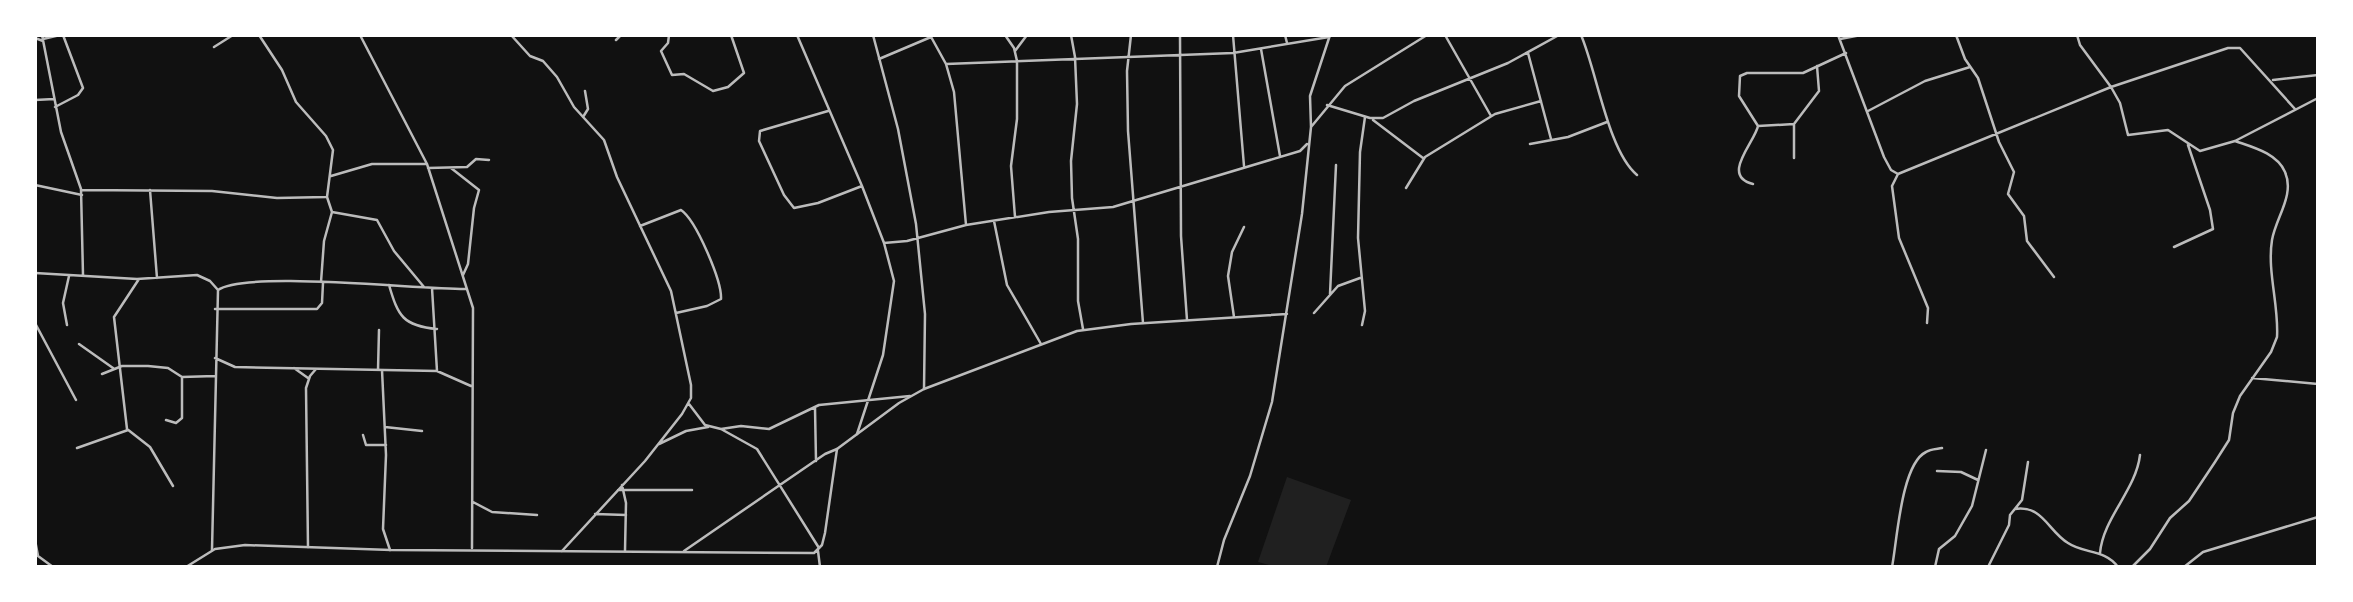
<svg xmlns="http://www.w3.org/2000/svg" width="2353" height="602" viewBox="0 0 2353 602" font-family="'Times New Roman',serif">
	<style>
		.green { fill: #202020 }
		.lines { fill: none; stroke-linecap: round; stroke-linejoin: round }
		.minor { stroke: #bcbcbc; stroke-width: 2.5 }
		.tertiary { stroke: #bcbcbc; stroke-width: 2.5 }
	</style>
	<rect width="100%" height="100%" fill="#111"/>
	<path class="green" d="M1287 477 1351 500 1326 567H1277L1258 562Z"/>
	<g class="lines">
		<path class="minor" d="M42 35 61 132 81 189 83 275
			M259 35 282 70 296 102 326 136 333 150 327 197 332 212 324 241 321 282
			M360 35 427 164 473 308 472 548
			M511 35 530 56 543 61 557 77 574 107 604 140 617 177 671 291 691 385V398L682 414 645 461 562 551
			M669 35 668 43 661 51 672 75 684 74 713 91 728 87 744 73 731 35
			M797 35 862 186 884 243 894 281 883 355 857 434
			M873 35 898 129 916 224 925 314 924 389
			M930 35 946 64 954 92 966 225
			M1005 35 1014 48 1017 61V119L1011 166 1015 217
			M1071 35 1075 57 1077 104 1071 161 1072 198 1078 239V301L1083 329
			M1131 35 1127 71 1128 131 1143 323
			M1180 35 1181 236 1187 320
			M1233 35 1244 166
			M1285 35 1287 43
			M1445 35 1491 116
			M1581 35C1597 72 1608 151 1637 175
			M1838 35 1884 157 1891 170 1898 174 2111 87 2120 103 2128 135 2168 130 2200 151 2235 141 2318 98
			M1956 35 1965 59 1978 78 1999 142 2014 172 2008 194 2024 216 2027 241 2054 277
			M2077 35 2080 45 2111 87 2228 48H2240L2295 109
			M35 38 43 41
			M43 39 60 35
			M1840 39 1861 35
			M616 40 621 35
			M214 47 233 35
			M1261 49 1280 156
			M1015 51 1027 35
			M1528 53 1551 139
			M879 59 931 37
			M946 64 1233 53 1329 37
			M2273 80 2318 75
			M35 100 54 99
			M1327 105 1370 118H1383L1414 101 1508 63 1559 35
			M55 107 78 95 83 88 63 35
			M828 111 760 131 759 141 784 195 794 208 818 203 862 186
			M1868 111 1925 81 1970 67
			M583 117 588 109 585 91
			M1373 120 1423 158
			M1758 126 1794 124 1819 91 1817 66
			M1530 144 1568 137 1607 122
			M1794 158V124
			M428 168 467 167 476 159 489 160
			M451 168 479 190 474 208 468 264 463 275
			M1898 174 1892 186 1899 238 1928 308 1927 323
			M331 176 372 164H427
			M1753 184C1720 176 1755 142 1758 126L1739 96 1740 76 1747 73H1803L1846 53
			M35 185 82 195
			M1406 188 1425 157 1495 114 1541 101
			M81 190 212 191 277 198 326 197
			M150 190 157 278
			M332 212 377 220 394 251 424 287
			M994 221 1007 285 1041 344
			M640 226 681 210C696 220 722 281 721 299L707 306 676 313
			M884 243 907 241 966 225 1049 212 1113 207 1300 151 1307 144
			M2174 247 2213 229 2210 210 2188 145
			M35 273 137 279 197 275 210 281 218 290
			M139 279 114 317 127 429 150 447 173 486
			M389 285C398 316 403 326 437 329
			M432 288 437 371
			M1330 294 1336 165
			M215 309H317L322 303 323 283
			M1314 313 1338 286 1360 278
			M1234 317 1228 276 1232 252 1244 227
			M35 323 76 400
			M67 325 63 303 69 276
			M1362 325 1365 311 1358 238 1360 152 1365 117
			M79 344 113 368
			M215 358 235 367 437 371 471 386
			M294 368 308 378
			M378 370 379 330
			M382 370 386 455 383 529 390 550
			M102 374 122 366H148L168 368 182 377 215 376
			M2252 378 2318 384
			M689 404 705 425 721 429 757 449 819 548
			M815 408 816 461
			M166 420 176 423 182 418V377
			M385 427 422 431
			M721 429 741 426 769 429 819 405 910 396
			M363 435 366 445H386
			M659 444 686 431 708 427
			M77 448 128 430
			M1937 471 1961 472 1978 480
			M622 485 626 503 625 551
			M618 490H692
			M473 502 492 512 537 515
			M2015 509C2043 505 2048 531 2068 543 2084 554 2105 549 2118 567
			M595 514 626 515
			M35 540 38 556 53 567
			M308 547 306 388 310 376 316 369
			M212 550 218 290C245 270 423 290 467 289
			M684 551 825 454 837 449
			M2100 553C2103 518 2136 490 2140 455
			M1892 567C1897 542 1901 464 1926 452 1930 449 1937 449 1942 448
			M1935 567 1939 549 1955 536 1972 506 1986 450
			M1988 567 2009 525 2010 515 2022 500 2028 462
			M2132 567 2150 549 2170 518 2189 501 2215 462 2229 440 2233 413 2240 396 2271 352 2277 337C2279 305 2267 272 2272 240 2276 217 2295 195 2285 172 2277 153 2252 147 2235 141
			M2184 567 2203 552 2318 517"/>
		<path class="tertiary" d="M1311 127 1345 86 1427 35
			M818 551 820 567
			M186 567 215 549 245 545 391 550 814 553 822 545 825 533 837 449 899 403 924 389 1077 331 1131 324 1287 314
			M1217 567 1224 540 1250 476 1272 402 1302 214 1311 127 1310 96 1330 35"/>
	</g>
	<rect width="2353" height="602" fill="none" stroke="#ffffff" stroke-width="74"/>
</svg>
